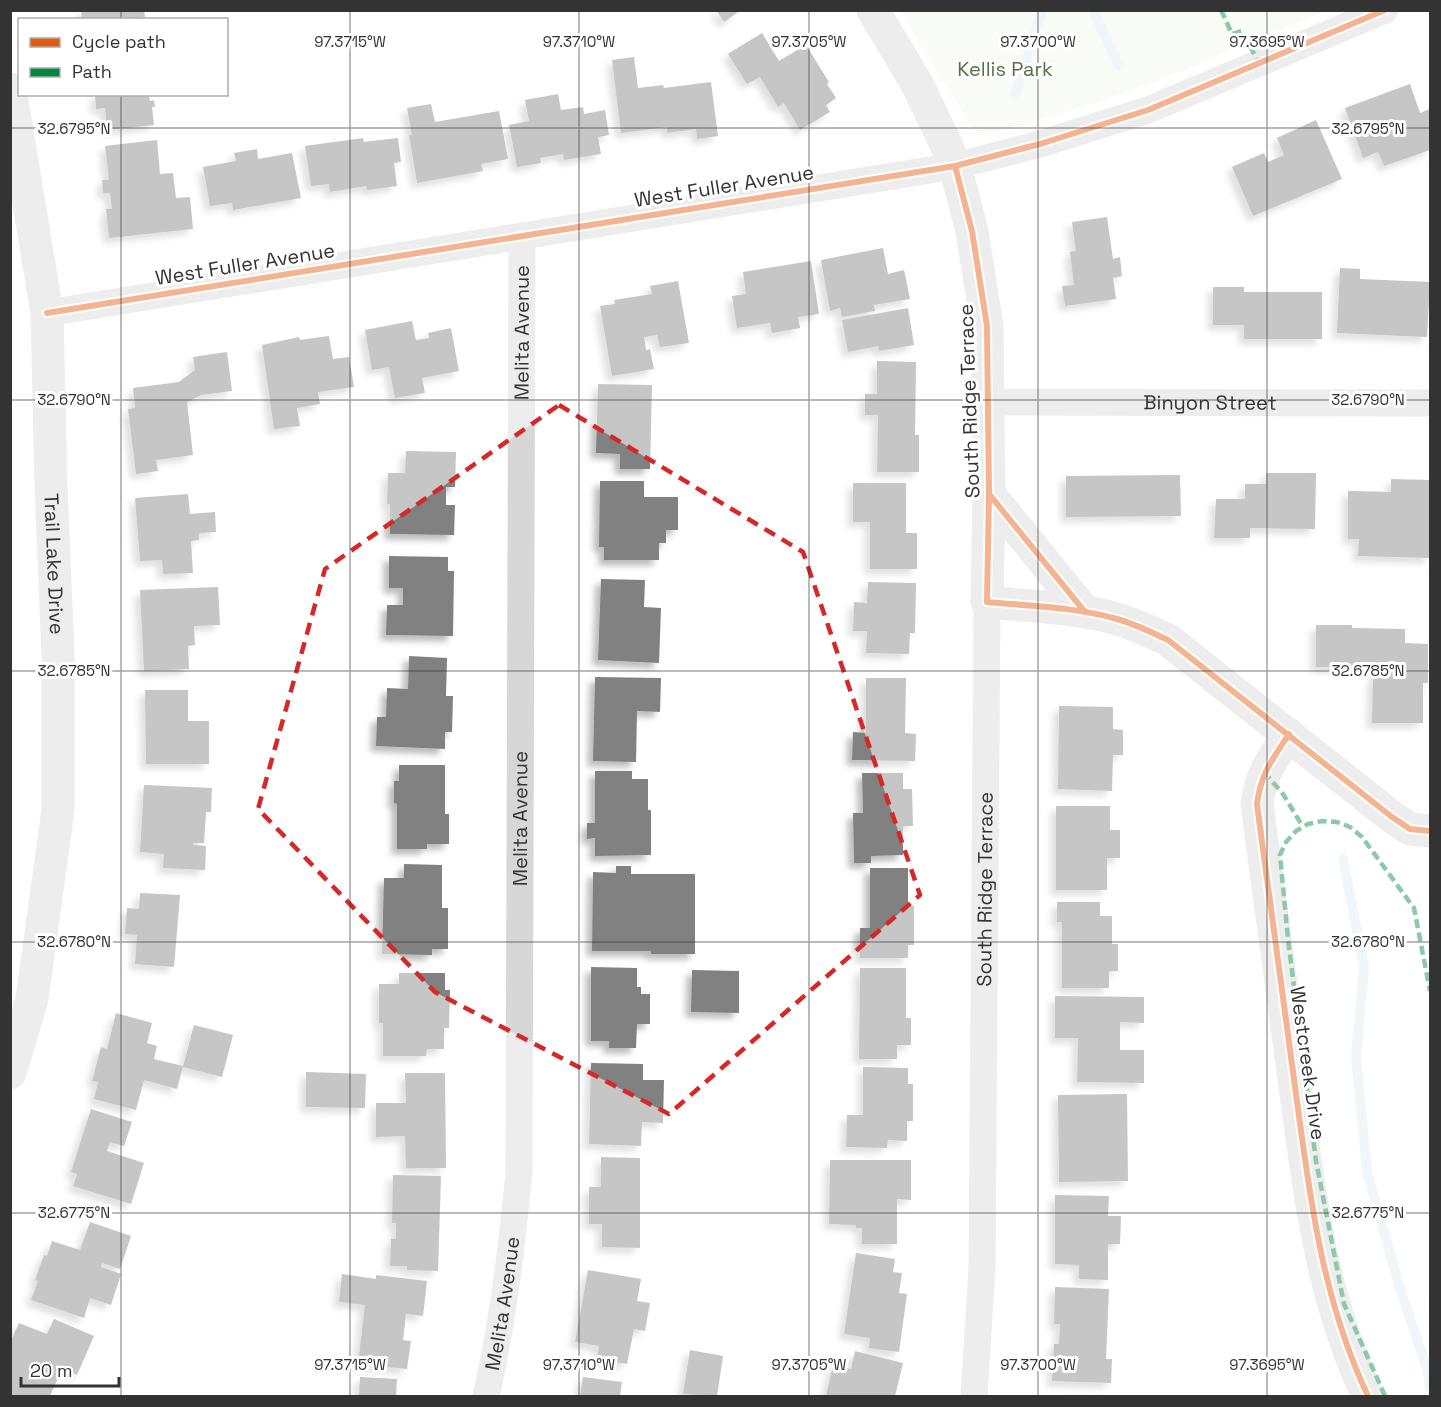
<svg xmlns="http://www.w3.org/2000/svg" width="1441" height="1407" viewBox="0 0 1441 1407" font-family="'Space Grotesk',sans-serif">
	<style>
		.green { fill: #f1f5ed }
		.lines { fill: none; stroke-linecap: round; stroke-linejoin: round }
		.stream { stroke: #ddebf3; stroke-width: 10 }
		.building { fill: #818181; filter: url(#shadow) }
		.minor { stroke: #d7d7d7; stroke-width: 27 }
		.tertiary { stroke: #d7d7d7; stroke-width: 33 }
		.quiet { stroke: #00873e; stroke-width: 4.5; stroke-dasharray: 9 4.5; stroke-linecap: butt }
		.cycleway-casing { stroke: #fff; stroke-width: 10 }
		.cycleway { stroke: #e8590c; stroke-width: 6 }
		.marked { fill: none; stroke: #d62828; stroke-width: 4.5; stroke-dasharray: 12 8; stroke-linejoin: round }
		.ticks { fill: none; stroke: #333; stroke-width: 1.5; stroke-opacity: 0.45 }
		.labels { text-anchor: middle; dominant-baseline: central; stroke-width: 6; stroke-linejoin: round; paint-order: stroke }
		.park-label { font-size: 20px; fill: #56703f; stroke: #fff }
		.street-label { font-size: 20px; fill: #333; stroke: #fff }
		.ticks-label { font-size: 15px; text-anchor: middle; fill: #333; stroke: #fff; stroke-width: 6; stroke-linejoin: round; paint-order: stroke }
	</style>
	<defs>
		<filter id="shadow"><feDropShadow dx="-5.5" dy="5.5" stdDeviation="3" flood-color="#0004"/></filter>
	</defs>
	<rect width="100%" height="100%" fill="#fff"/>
	<path class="green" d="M900 11H1327L1166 77 1098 102 978 137Z"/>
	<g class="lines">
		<path class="stream" d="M1093 10 1119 65
			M1015 95 1042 10
			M1343 859 1364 967 1356 1057 1367 1172 1401 1292 1428 1372 1430 1387"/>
	</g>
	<path class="building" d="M81 10H144L145 17 123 20H82Z
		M716 10H741L724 22Z
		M762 33 779 61 806 45 829 82 827 84 836 98 826 105 830 112 800 130 784 103 778 107 760 77 747 84 728 54Z
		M634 57 638 88 663 85 664 88 711 82 718 136 697 139 696 129 667 133V127L621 133 612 60Z
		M1410 84 1420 113 1430 109V150L1384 166 1378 152 1363 158 1345 108Z
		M95 94H149L150 101 154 100 155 107H152L154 125 107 130 105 108 96 109Z
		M558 94 561 110 583 107 584 114 605 110 609 135 598 137 601 154 564 160 563 154 540 158 541 163 517 167 509 125 529 121 525 100Z
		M431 104 435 122 499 111 508 159 481 164 483 171 417 183 409 135H412L407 108Z
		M1316 120 1342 179 1253 216 1232 167 1264 153 1268 162 1284 155 1277 138Z
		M363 138 364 142 398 138 401 162 394 163 397 186 367 190 366 186 330 192 329 184 311 186 305 146Z
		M157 140 160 174 173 173 176 198 190 197 193 229 109 238 106 209H112L110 193H103L102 180H109L105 146Z
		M257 149 258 159 292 153 301 198 233 210 232 203 210 206 203 167 236 161 234 153Z
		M1107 217 1113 259 1120 257 1122 276 1113 278 1116 299 1065 306 1062 286 1074 285 1070 252 1076 251 1072 222Z
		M883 248 888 274 904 270 910 299 874 305 875 311 842 317 840 308 830 311 821 260Z
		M811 261 819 314 798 317 800 328 772 333 770 323 737 328 732 296 746 294 743 272Z
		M1340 268 1360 269V279L1430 282 1427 337 1337 333Z
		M678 281 689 343 660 347 657 335 644 337 646 350 650 349 654 369 612 376 600 306 615 304 614 300 652 294 650 286Z
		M1213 287H1244V292H1322V339H1244V325H1213Z
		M908 308 914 345 879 351 878 346 848 352 842 320Z
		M412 321 416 340 429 338 428 333 451 328 459 371 422 378 425 393 395 398 389 367 372 370 365 330Z
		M329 336 333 359 349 357 354 387 318 392 320 404 297 408 300 426 274 429 262 345 299 337 300 340Z
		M227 352 232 391 201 395 187 402 193 455 156 460 158 471 136 474 128 409 135 408 133 388 179 382 195 370 193 357Z
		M877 361 916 362 915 435H919V472H877L878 415H865V394H877Z
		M598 384 652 385 650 469H620V454L596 453Z
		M406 451 456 452 455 487H446V505H455L454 535 390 534V504H387L388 473H405Z
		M1266 473H1316L1315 529 1250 528V538H1214L1216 499H1245V484H1266Z
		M1180 475 1181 516 1066 517V476Z
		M1391 479 1430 480V558L1358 556 1359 539H1348V491L1391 492Z
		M600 481H644V497H678V530H666V543H659V560H604V547H599Z
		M853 483H906V533H917V569H870V522H853Z
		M188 494 190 514 215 512 216 532 199 533V540L191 541 193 573 163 574 162 560 140 561 135 498Z
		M389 556 448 557V571H454L453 636 386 635 387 605H403V588H389Z
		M601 579 645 580 644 607 661 608 659 663 598 660Z
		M868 582 916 583 915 633H910L909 654 866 653 867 631H853L854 602 867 603Z
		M218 587 220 625 194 626 195 645 188 646 189 669 144 671 140 590Z
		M1316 625H1352V628L1405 629V643L1428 644V683H1423V723H1372L1373 677H1376V667H1316Z
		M409 656 447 658 446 696H453L452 732H445V749L376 746 377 717H386L387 688 408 689Z
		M595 677 661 678 660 712 637 711 636 762 593 761Z
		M866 678H906L905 733 916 734 915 761 852 760 853 732 866 733Z
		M145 690H188V721H209V764H146Z
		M1059 706 1113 707V729L1123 730V755H1113L1112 791 1058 789Z
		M399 765H445V814H449V844H427V849H397V804L394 803V781H399Z
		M595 771H632V779H648V810H651V855L595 856V838L587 839V823H595Z
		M862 773H903V789H912L913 826H903V855L871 856V863H854L853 813H863Z
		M144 785 212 788 211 812H206L204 843H193V845L206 846 205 870 163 868 164 854 140 852Z
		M1056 806H1110V830H1120V858H1107V890H1056Z
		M404 864 442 865V908H448V949H432V955L382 954 384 878H404Z
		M616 866H631V874H695V954H651V951H592L593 872 616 873Z
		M870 868H908V906H914V945H908V958H860V928H870Z
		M140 893 180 895 174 967 135 964 137 935 125 934 127 908 139 909Z
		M1057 902H1100V916H1112V944H1118V971H1109V988H1062V922H1057Z
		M591 967 637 968V987H641V994H650V1024H637L636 1048H609V1041H591Z
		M860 968H906V1018H911V1045H897V1059H859Z
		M692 970 739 971V1013L691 1012Z
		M399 973H445V990H450L449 1028H444V1049H427L426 1056H383V1023H379V984H399Z
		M1055 996 1144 997V1023L1120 1022V1050H1144V1083L1077 1082 1078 1038H1055Z
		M116 1013 152 1023 147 1043 157 1046 154 1059 183 1066 177 1089 144 1080 136 1110 94 1099 98 1082 92 1081 101 1047 107 1049Z
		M194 1025 233 1035 222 1077 183 1067Z
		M591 1063 643 1064V1080H664L663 1123 642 1122 641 1146 589 1144Z
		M863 1067 908 1068V1084H913V1121H907V1141L888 1140 887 1148 846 1147 847 1115H863Z
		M306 1072 366 1074 365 1108 306 1107Z
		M405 1073H445L446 1168H406L405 1136 376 1137V1103H406Z
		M1127 1094 1128 1181 1059 1182 1058 1095Z
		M91 1109 132 1122 124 1146 110 1142 107 1151 144 1163 131 1204 73 1186 77 1174 71 1172Z
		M601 1157 640 1158V1248L602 1247V1224H589V1187H601Z
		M830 1160H911V1200L897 1199V1244H862V1228H856V1225L829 1224Z
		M393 1175 441 1176 438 1271 407 1270V1266H390L391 1239H396V1223H392Z
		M1055 1195 1109 1196 1108 1216H1121L1120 1244H1108V1280L1079 1279V1265L1055 1264Z
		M90 1222 131 1236 120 1269 102 1263 101 1267 121 1274 111 1305 90 1298 84 1318 31 1300 38 1281 35 1280 44 1255 47 1256 52 1241 80 1250Z
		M856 1253 895 1259 893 1272 902 1273 899 1293 907 1294 899 1352 869 1348 870 1338 844 1334Z
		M588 1270 641 1279 637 1301 650 1303 645 1331 634 1329 627 1364 597 1359 599 1346 575 1342Z
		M342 1274 376 1279V1275L427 1281 423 1316 406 1314 403 1340 411 1341 407 1369 358 1364 365 1305 339 1302Z
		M1055 1287 1109 1289 1106 1359H1112L1111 1383 1052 1381 1054 1344H1059L1060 1324H1054Z
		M54 1319 94 1336 77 1375 62 1369 50 1396H10V1343L19 1323 47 1334Z
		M690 1350 723 1356 717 1396 683 1394Z
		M855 1351 903 1363 895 1396H826L833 1365 851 1369Z
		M360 1377 397 1379 396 1396H359Z
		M583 1377 622 1382 620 1396H580Z"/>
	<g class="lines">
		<g class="minor">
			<path d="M47 313 955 166 1040 144 1148 110 1385 10"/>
			<path id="s1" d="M988 402 1430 403"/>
			<path id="s2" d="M486 1396C503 1323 512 1247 519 1172L522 236"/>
			<path id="s3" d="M974 1396 982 1269 987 602"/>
		</g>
		<g class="tertiary">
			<path d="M873 10 917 84 944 140 955 166 972 231 987 326 989 494 987 602C1030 606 1075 607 1117 619 1135 624 1151 632 1168 640L1392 817 1410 829 1430 831"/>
			<path id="s4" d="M10 89 47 313 51 486 58 654V810L32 999 10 1073"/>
			<path d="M989 494 1085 612"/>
			<path d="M1289 734C1272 760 1261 773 1257 804 1269 896 1282 988 1294 1079 1309 1190 1320 1294 1368 1396"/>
		</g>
		<path class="quiet" d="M1221 10 1232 34 1242 31 1259 63
			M1264 772 1283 794 1303 827
			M1385 1396 1344 1304 1316 1161 1288 939 1280 855 1286 842 1296 831 1308 824 1322 821 1337 822 1350 827 1362 837 1414 908 1430 991"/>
		<defs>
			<path id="cycleway" d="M955 166 972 231 987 326 989 494 987 602C1030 606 1075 607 1117 619 1135 624 1151 632 1168 640L1392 817 1410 829 1430 831
				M47 313 955 166 1040 144 1148 110 1385 10
				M989 494 1085 612
				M1289 734C1272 760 1261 773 1257 804 1269 896 1282 988 1294 1079 1309 1190 1320 1294 1368 1396"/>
		</defs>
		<use href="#cycleway" class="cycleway-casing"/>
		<use href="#cycleway" class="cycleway"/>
	</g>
	<path d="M0 0H1441V1407H0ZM559 405 803 552 920 895 669 1114 435 992 258 809 325 569Z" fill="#fff" fill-opacity=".55" fill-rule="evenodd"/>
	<path class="marked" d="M559 405 803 552 920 895 669 1114 435 992 258 809 325 569Z"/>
	<path class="ticks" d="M121 10V20M350 10V1396M579 10V1396M809 10V1396M1038 10V1396M1267 10V1396M121 94V1396M10 128H1430M10 400H1430M10 671H1430M10 942H1430M10 1213H1430"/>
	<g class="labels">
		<g class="park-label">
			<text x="1005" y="69">Kellis Park</text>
		</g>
		<g class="street-label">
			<text transform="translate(724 186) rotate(-9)">West Fuller Avenue</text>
			<text transform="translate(245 264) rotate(-9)">West Fuller Avenue</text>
			<text stroke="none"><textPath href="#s2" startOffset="1066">Melita Avenue</textPath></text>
			<text transform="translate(969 401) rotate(-92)">South Ridge Terrace</text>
			<text stroke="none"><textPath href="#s1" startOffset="222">Binyon Street</textPath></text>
			<text stroke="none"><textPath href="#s4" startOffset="478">Trail Lake Drive</textPath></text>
			<text stroke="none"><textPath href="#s2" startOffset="580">Melita Avenue</textPath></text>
			<text stroke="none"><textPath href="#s3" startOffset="507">South Ridge Terrace</textPath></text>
			<text transform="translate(1308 1063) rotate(82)">Westcreek Drive</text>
			<text stroke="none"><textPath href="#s2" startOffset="94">Melita Avenue</textPath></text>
		</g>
	</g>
	<g class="ticks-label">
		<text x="350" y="47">97.3715°W</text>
		<text x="579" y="47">97.3710°W</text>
		<text x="809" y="47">97.3705°W</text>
		<text x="1038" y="47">97.3700°W</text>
		<text x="1267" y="47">97.3695°W</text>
		<text x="74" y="134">32.6795°N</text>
		<text x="1368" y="134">32.6795°N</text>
		<text x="74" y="405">32.6790°N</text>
		<text x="1368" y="405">32.6790°N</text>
		<text x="74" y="676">32.6785°N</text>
		<text x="1368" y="676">32.6785°N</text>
		<text x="74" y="947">32.6780°N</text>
		<text x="1368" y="947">32.6780°N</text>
		<text x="74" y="1218">32.6775°N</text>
		<text x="1368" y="1218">32.6775°N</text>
		<text x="350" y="1370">97.3715°W</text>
		<text x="579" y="1370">97.3710°W</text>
		<text x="809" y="1370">97.3705°W</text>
		<text x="1038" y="1370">97.3700°W</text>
		<text x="1267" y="1370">97.3695°W</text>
	</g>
	<rect width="1441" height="1407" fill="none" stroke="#333333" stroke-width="24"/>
	<rect x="18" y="18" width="210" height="78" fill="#ffffff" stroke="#adadad" stroke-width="1.5"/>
	<rect x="30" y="38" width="30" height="9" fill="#e8590c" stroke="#adadad" stroke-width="1.5"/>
	<text x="72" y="48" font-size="18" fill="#333333">Cycle path</text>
	<rect x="30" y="68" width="30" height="9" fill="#00873e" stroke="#adadad" stroke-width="1.5"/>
	<text x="72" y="78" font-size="18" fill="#333333">Path</text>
	<path d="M21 1377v9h98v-9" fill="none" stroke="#333333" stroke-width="3"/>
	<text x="30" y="1377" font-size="18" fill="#333333" stroke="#ffffff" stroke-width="4.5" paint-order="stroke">20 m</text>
</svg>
